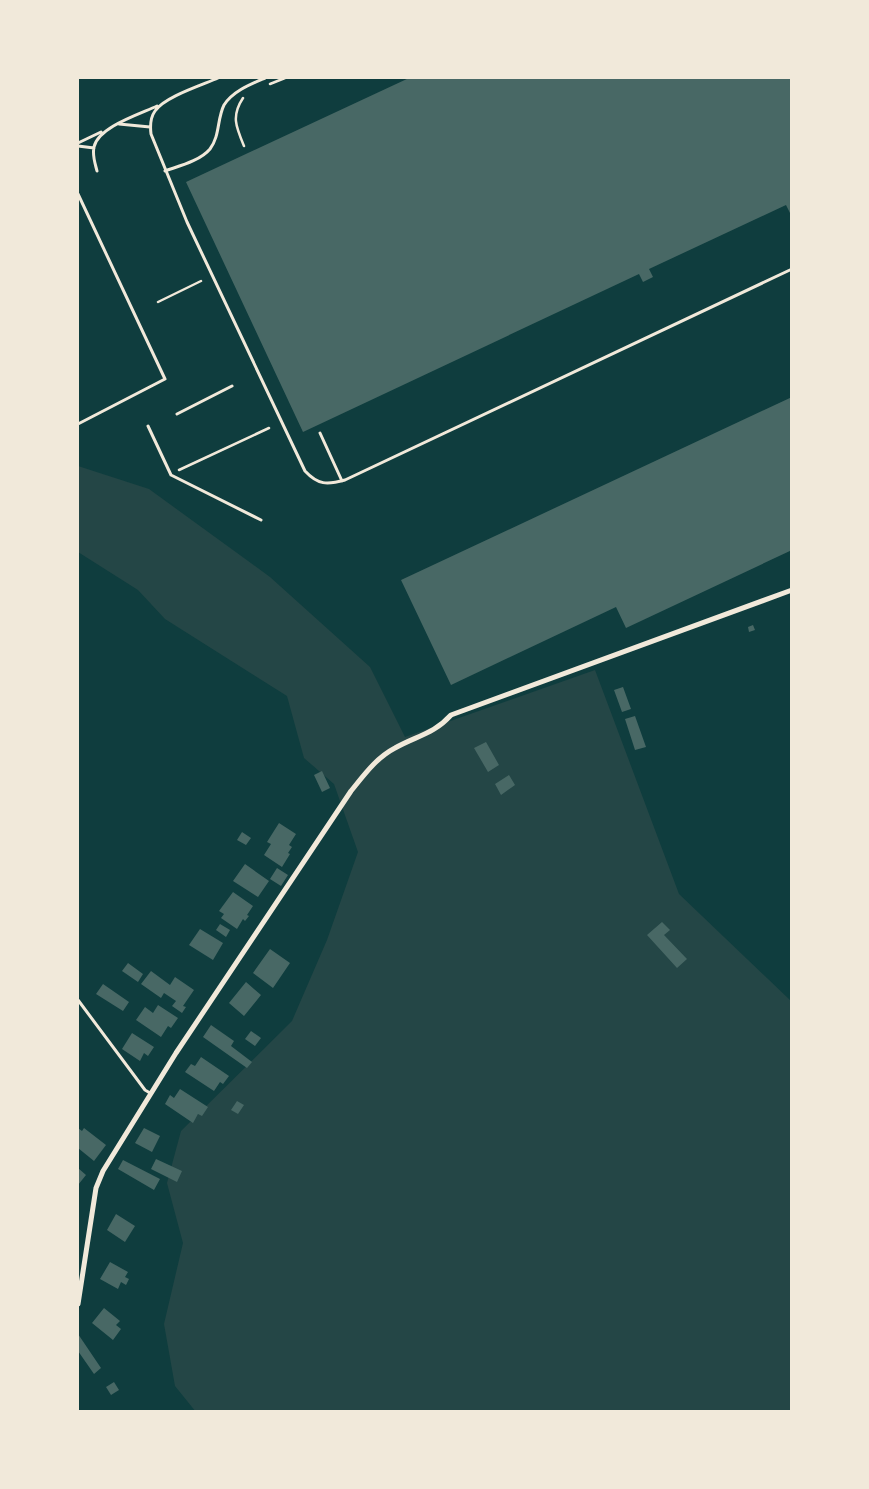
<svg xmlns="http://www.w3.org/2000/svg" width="869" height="1489" viewBox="0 0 869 1489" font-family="'Varela Round',sans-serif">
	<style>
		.green { fill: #244646 }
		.building { fill: #486865 }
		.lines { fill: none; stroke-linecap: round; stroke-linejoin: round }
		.path { stroke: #f1e9da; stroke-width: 2.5 }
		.service { stroke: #f1e9da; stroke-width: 3 }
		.minor { stroke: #f1e9da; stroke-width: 5 }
	</style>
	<rect width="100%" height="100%" fill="#0f3d3e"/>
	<path class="green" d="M78 466 149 489 270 577 370 667 405 737 595 670 679 894 791 1001V1411L196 1412 175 1386 164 1324 183 1243 167 1183 181 1131 292 1021 327 940 358 852 334 784 304 758 287 696 165 619 138 590 78 552Z"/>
	<path class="building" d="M409 78H792V212L790 213 786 205 649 269 653 277 643 282 639 274 303 432 186 182Z
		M792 397V550L626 628 616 607 451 685 401 580Z
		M753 625 755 630 749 632 748 627Z
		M623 687 631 709 622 712 614 690Z
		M635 716 646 747 635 750 625 719Z
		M486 742 499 765 488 772 474 748Z
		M322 771 330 788 322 792 314 775Z
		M509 775 515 785 501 795 495 784Z
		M279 823 296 834 289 845 292 847 288 853 290 854 282 867 264 855 271 844 267 842Z
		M242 832 251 838 246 845 237 840Z
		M245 864 269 881 258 897 233 881Z
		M277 868 288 875 281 886 270 879Z
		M233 892 253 906 247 915 249 916 245 921 243 919 237 929 221 918 224 914 219 911Z
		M662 922 670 930 664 935 687 959 677 968 647 935Z
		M220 924 230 930 226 937 216 930Z
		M200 929 223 943 213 960 189 945Z
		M270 949 290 963 273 988 253 973Z
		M128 963 143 974 138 982 122 971Z
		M151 971 170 985 175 977 194 990 183 1006 186 1007 182 1013 172 1006 176 1001 164 993 161 998 141 984Z
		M246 982 261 995 244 1016 229 1003Z
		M103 984 129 1002 123 1011 96 994Z
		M158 1005 178 1018 171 1028 168 1026 161 1037 136 1020 145 1007 153 1013Z
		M211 1025 234 1041 231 1046 252 1062 247 1068 203 1037Z
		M251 1031 261 1038 255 1046 245 1039Z
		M132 1033 154 1047 148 1056 144 1053 140 1061 122 1049Z
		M201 1057 229 1076 223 1084 220 1082 214 1091 185 1072 191 1064 195 1066Z
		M180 1089 208 1107 202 1116 198 1114 193 1123 165 1104 170 1095 174 1098Z
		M237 1101 244 1105 238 1114 231 1110Z
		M78 1128 82 1131 84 1128 106 1145 94 1161 78 1148Z
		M144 1128 160 1136 152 1152 135 1143Z
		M156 1159 182 1171 177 1182 151 1169Z
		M123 1160 160 1179 154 1190 118 1169Z
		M78 1168 86 1175 78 1185Z
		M116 1214 135 1226 125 1242 107 1230Z
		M110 1262 128 1272 125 1277 129 1279 126 1285 121 1282 118 1289 100 1279Z
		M104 1308 120 1321 116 1325 121 1329 113 1340 92 1323Z
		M78 1334 101 1368 94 1374 78 1351Z
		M114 1382 119 1390 111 1395 106 1387Z"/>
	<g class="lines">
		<path class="path" d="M270 84 285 78
			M243 98C231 116 236 127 244 146
			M158 302 201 281
			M179 470 269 428"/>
		<path class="service" d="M218 78C202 85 164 97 155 111 150 118 150 126 151 134L187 222 305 471C318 485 327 485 345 480L792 269
			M119 124 150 127
			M78 143 101 132
			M78 146 94 148
			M97 171C95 163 92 155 94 147 98 127 140 114 157 106
			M165 171C179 166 200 161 210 149 220 136 217 119 224 105 233 91 251 84 265 78
			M78 194 165 379 78 424
			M177 414 232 386
			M148 426 171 475 261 520
			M320 433 342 481
			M78 1000 145 1090 150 1093"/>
		<path class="minor" d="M78 1304 96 1188 103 1171 176 1053 351 791C364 775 376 758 395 748 416 736 434 734 451 715L792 590"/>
	</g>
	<rect width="869" height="1489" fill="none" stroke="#f1e9da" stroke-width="158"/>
</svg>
